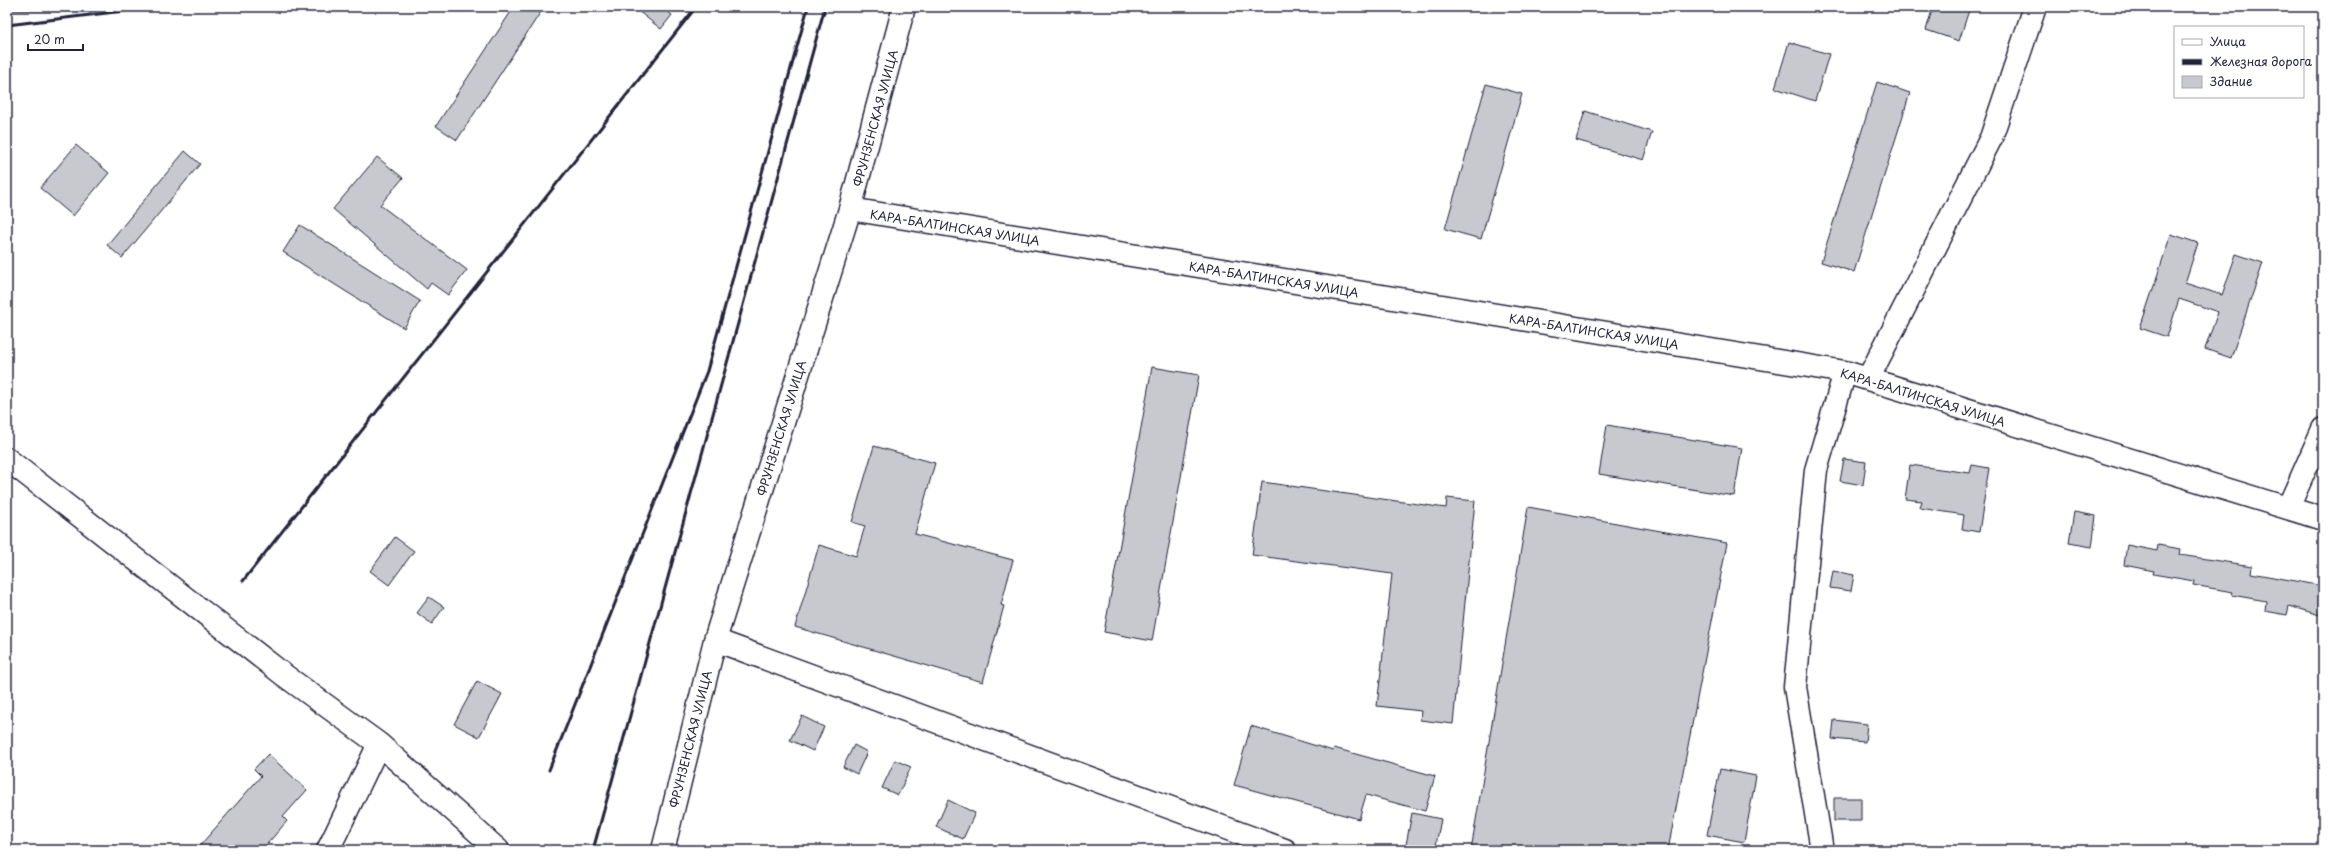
<svg xmlns="http://www.w3.org/2000/svg" width="2330" height="857" viewBox="0 0 2330 857" font-family="'Playpen Sans',sans-serif">
	<style>
		.building { fill: #c8c8cf; stroke: #22223b }
		.lines { fill: none; stroke-linecap: round; stroke-linejoin: round }
		.minor-casing { stroke: #22223b; stroke-width: 25 }
		.minor { stroke: #fff; stroke-width: 22 }
		.rail { stroke: #22223b; stroke-width: 3 }
		.labels { text-anchor: middle; dominant-baseline: central; stroke-width: 4; stroke-linejoin: round; paint-order: stroke }
		.street-label { font-size: 12px; fill: #22223b; stroke: #fff }
	</style>
	<rect width="100%" height="100%" fill="#fff"/>
	<filter id="ink" filterUnits="userSpaceOnUse"><feTurbulence type="fractalNoise" baseFrequency=".025" numOctaves="2"/><feDisplacementMap in="SourceGraphic" scale="8" xChannelSelector="R" yChannelSelector="G"/><feConvolveMatrix kernelMatrix="1 2 1 2 8 2 1 2 1" color-interpolation-filters="sRGB"/></filter>
	<g filter="url(#ink)">
		<path class="building" d="M514 7H544L457 140 436 126Z
			M633 7H662L672 15 661 29Z
			M1933 7H1970L1959 41 1926 30Z
			M1789 42 1829 54 1815 101 1775 88Z
			M1877 82 1910 93 1854 272 1821 262Z
			M1486 84 1522 94 1481 239 1445 229Z
			M1585 111 1652 132 1643 160 1576 140Z
			M76 145 109 173 73 216 40 188Z
			M185 151 200 164 122 258 107 245Z
			M377 157 403 178 380 205 467 270 448 295 431 283 427 289 333 209Z
			M300 225 420 301 404 328 283 252Z
			M2171 234 2198 243 2185 283 2222 295 2236 254 2263 263 2231 358 2205 349 2218 312 2179 299 2167 337 2140 328Z
			M1152 367 1199 375 1152 641 1104 632Z
			M1607 425 1742 448 1734 496 1599 474Z
			M874 446 935 463 915 534 1013 560 1001 605 1004 606 983 682 795 627 819 545 856 556 865 526 852 522Z
			M1844 459 1866 462 1863 485 1840 481Z
			M1910 465 1970 473 1972 465 1989 468 1979 532 1962 529 1964 515 1920 508 1922 501 1905 499Z
			M1262 482 1446 508 1447 498 1475 501 1453 724 1420 720 1421 711 1377 706 1392 574 1252 555Z
			M1528 507 1727 543 1668 850H1471Z
			M2074 512 2096 516 2092 547 2069 543Z
			M395 537 414 551 389 585 370 571Z
			M2127 545 2157 551 2158 545 2181 549 2180 555 2252 566 2251 573 2323 586V616L2289 606 2287 615 2265 611 2266 601 2232 595 2233 592 2193 585 2194 581 2153 574 2154 571 2124 565Z
			M1833 571 1854 575 1851 591 1830 588Z
			M429 597 444 607 432 624 417 613Z
			M477 681 502 694 479 737 454 724Z
			M802 716 824 727 813 751 790 740Z
			M1834 720 1867 724 1865 742 1832 739Z
			M1251 726 1333 751 1334 748 1435 776 1425 811 1366 795 1359 819 1234 785Z
			M854 745 867 752 857 774 843 767Z
			M268 754 307 790 283 817 287 821 262 850H196L261 776 254 769Z
			M895 760 911 767 898 795 882 788Z
			M1720 769 1756 776 1744 842 1707 835Z
			M1834 798H1861V821H1834Z
			M948 800 975 813 963 839 936 827Z
			M1412 813 1441 819 1435 850H1405Z"/>
		<g class="lines">
			<defs>
				<path id="minor" d="M850 209 1845 372 2323 519
					M1868 379 1991 138 2035 7
					M7 459 284 675 379 744 498 850
					M2288 508 2323 429
					M715 640 1285 850
					M328 850 379 744
					M663 850 715 640 850 209 904 7
					M1822 850 1795 687 1816 470 1845 372"/>
			</defs>
			<use href="#minor" class="minor-casing"/>
			<use href="#minor" class="minor"/>
			<path class="rail" d="M7 9 97 10
				M7 25 157 7
				M243 581 696 7
				M549 770 707 371 808 7
				M593 850 825 7"/>
		</g>
	</g>
	<g class="labels">
		<g class="street-label">
			<text transform="translate(875 118) rotate(-75)">ФРУНЗЕНСКАЯ УЛИЦА</text>
			<text transform="translate(955 227) rotate(9)">КАРА-БАЛТИНСКАЯ УЛИЦА</text>
			<text transform="translate(1274 279) rotate(9)">КАРА-БАЛТИНСКАЯ УЛИЦА</text>
			<text transform="translate(1594 331) rotate(9)">КАРА-БАЛТИНСКАЯ УЛИЦА</text>
			<text transform="translate(1923 397) rotate(17)">КАРА-БАЛТИНСКАЯ УЛИЦА</text>
			<text transform="translate(781 428) rotate(-73)">ФРУНЗЕНСКАЯ УЛИЦА</text>
			<text transform="translate(690 739) rotate(-76)">ФРУНЗЕНСКАЯ УЛИЦА</text>
		</g>
	</g>
	<rect width="2330" height="857" fill="none" stroke="#fff" stroke-width="24"/>
	<rect x="12" y="12" width="2306" height="833" fill="none" stroke="#22223b" stroke-width="1.5" filter="url(#ink)"/>
	<rect x="2174" y="26" width="130" height="72" fill="#ffffff" stroke="#a7a7b1"/>
	<rect x="2182" y="39" width="20" height="6" fill="#ffffff" stroke="#a7a7b1"/>
	<text x="2210" y="46" font-size="12" fill="#22223b">Улица</text>
	<rect x="2182" y="59" width="20" height="6" fill="#22223b" stroke="#a7a7b1"/>
	<text x="2210" y="66" font-size="12" fill="#22223b">Железная дорога</text>
	<rect x="2182" y="76" width="20" height="12" fill="#c8c8cf" stroke="#a7a7b1"/>
	<text x="2210" y="86" font-size="12" fill="#22223b">Здание</text>
	<path d="M28 44v6h55v-6" fill="none" stroke="#22223b" stroke-width="2"/>
	<text x="34" y="44" font-size="12" fill="#22223b" stroke="#ffffff" stroke-width="3" paint-order="stroke">20 m</text>
</svg>
